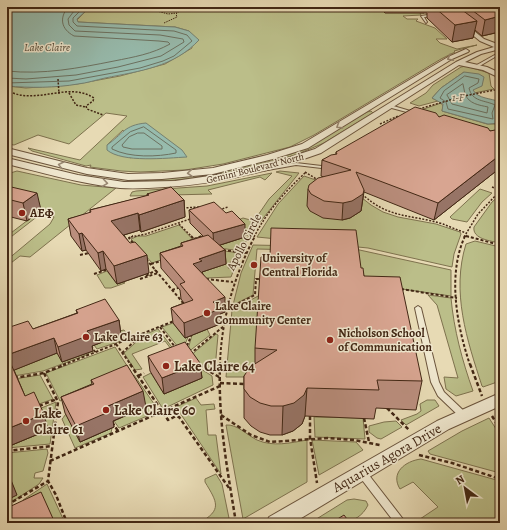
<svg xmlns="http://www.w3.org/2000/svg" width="507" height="530" viewBox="0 0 507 530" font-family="Alegreya,serif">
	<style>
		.green { fill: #bbbe89; stroke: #7e724e; fill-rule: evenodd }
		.water { fill: #97bbad; stroke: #758070 }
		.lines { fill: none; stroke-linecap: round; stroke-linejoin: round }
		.shore { stroke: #6c7160; stroke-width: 1 }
		.lane-casing { stroke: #6b543c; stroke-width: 2 }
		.street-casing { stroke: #6b543c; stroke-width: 2 }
		.path-far3 { stroke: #422714; stroke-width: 1; stroke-dasharray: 1.5 1; stroke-linecap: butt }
		.path-far2 { stroke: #422714; stroke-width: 1.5; stroke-dasharray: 2 1.5; stroke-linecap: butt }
		.path-far1 { stroke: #422714; stroke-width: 2; stroke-dasharray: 3 2; stroke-linecap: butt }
		.path { stroke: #422714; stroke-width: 2.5; stroke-dasharray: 4 2.5; stroke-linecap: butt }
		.lane { fill: #efe7ce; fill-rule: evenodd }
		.street { fill: #efe7ce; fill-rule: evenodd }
		.wall { fill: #ba8e7d; stroke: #422714 }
		.shaded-wall { fill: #977466; stroke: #422714 }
		.building { fill: #d8a591; stroke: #422714 }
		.oneway { stroke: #988771 }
		.poi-dot { fill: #8f2418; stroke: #efe7ce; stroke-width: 1.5 }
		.labels { text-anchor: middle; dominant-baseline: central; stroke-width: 3; stroke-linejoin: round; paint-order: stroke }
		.far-street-label { font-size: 10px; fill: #422714; stroke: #efe7ce }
		.far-water-label { font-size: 11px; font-style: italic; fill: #574c3a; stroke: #efe7ce }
		.poi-label { font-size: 12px; font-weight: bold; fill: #422714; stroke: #efe7ce; text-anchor: start }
		.street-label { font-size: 12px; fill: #422714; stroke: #efe7ce }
		.near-poi-label { font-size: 14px; font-weight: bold; fill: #422714; stroke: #efe7ce; text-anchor: start }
		.near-street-label { font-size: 14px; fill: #422714; stroke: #efe7ce }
	</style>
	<rect width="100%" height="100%" fill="#e7dab4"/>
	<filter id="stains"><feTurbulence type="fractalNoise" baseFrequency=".005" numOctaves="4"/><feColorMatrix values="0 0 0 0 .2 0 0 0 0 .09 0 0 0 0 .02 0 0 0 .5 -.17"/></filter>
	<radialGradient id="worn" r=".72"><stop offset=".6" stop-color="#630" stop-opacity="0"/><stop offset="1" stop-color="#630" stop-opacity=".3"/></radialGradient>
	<path class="green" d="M88 7H381L424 13H420L421 15 403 16 407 19H418L416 21 435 28 447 39H436L440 43 457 49 477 45 454 51 455 52 441 59 314 135 290 147 223 164 185 170 140 172 121 171 90 167 91 165 86 166 32 151 28 148 80 160 127 116 106 113 69 144 38 135 14 145 7 144V86L26 88 77 84 120 76 165 64 192 48 189 31 175 27 78 22 77 20 88 9ZM123 130 131 158 107 145Z
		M466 66 489 73 491 86 494 89 474 93 464 72 441 88 432 98 438 101 419 106 410 103 426 93 433 85 461 67Z
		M441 103 443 106 442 111 487 124H496L499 119 496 113 500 108V139L418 111Z
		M371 111 373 113 324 143 293 156 213 176 166 181 142 182 150 179 201 175 291 154 319 141 367 112Z
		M17 171 81 185 116 188 30 257 20 256 7 266V260L50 224 54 217 51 214 43 212 7 240V236L41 210 7 202V174Z
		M280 171 299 173 249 236 244 235 228 224 243 218 254 221 269 199 292 176 276 172Z
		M272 173 265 180 260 177 208 190 212 194 130 196 132 192 136 191 207 186Z
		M304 176 357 194 371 205 383 212 398 217 436 224 460 232 461 234 454 254 452 267 368 248 257 237 278 204Z
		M480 189 492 193 482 202 467 222 452 219 450 217Z
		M500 195V243C491 241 472 239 474 227L492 202Z
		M179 225 200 247 152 263 131 239 138 236H146Z
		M245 237 248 238 241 251 205 246H217Z
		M475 241 500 247V381L483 387 482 386C467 340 451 292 466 244Z
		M253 245 300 246 298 250 257 249 253 295 233 305 241 273Z
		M209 249 240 253 237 262 231 261 228 268 234 269 231 277 206 278 200 273Z
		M355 249 451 270V296L360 283Z
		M107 271 117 284 124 282 125 283 111 288H105L97 275Z
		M260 295 255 377H226L232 310Z
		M428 295 451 298C454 330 462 360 473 391L456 396 446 389 444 377 458 378 437 305Z
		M173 323 185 338 188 337 182 352 162 327Z
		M158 329 178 355 177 357 165 341 132 354 142 369 135 370 124 353 144 335Z
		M207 329 210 335 187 353 192 335Z
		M124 330 128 336 127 339 97 349 94 345 121 335 119 331Z
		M216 334 218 335 215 369 212 370 190 358V356Z
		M50 339 62 362 88 352 89 354 43 371 14 376 7 341Z
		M115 347 131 372 60 401 46 373Z
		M198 367 212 376 213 385 163 409 143 377 151 373 164 394Z
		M40 375 53 399 28 408 14 379Z
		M134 375 159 411 119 428 114 421 146 407 100 389Z
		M196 398 201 405 214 404 215 409 206 410 208 435H216L221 474 176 407Z
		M427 400H435L439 406 406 425 401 420 417 414 421 411 420 404Z
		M56 402 50 444 7 448V447L48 430 39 409Z
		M66 414 80 442 112 428 111 433 75 448 62 419Z
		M314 417 363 418 365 439 315 437Z
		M489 418 500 435V473L430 454 428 451 462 431Z
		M396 421 402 427 381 439 377 438 369 432V426L384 422Z
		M226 425C237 424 247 435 257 440 273 447 290 443 307 440V482L243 519Z
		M312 440 356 442 363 450 319 475Z
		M47 449 48 453 43 471 35 473 34 478H43L39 484 7 505V453Z
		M421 459 500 481V521L497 523H414L438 507 413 482 400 489C390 473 405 461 421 459Z
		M216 474 222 484 230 523H199C223 510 217 502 205 482V479Z
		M47 484 65 523H7L27 506 23 500Z
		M354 499 366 501 368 505C357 528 331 523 310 523L347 500Z"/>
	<path class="water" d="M7 7H88V9L77 19 78 22 175 27 189 31 199 40C174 67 140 71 105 78 96 80 87 83 78 84 55 88 30 88 7 86Z
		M464 72 479 74 484 77 482 86 473 90C478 99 491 98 500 102V108L496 113 500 123 488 124 442 111 443 104 432 98 441 88Z
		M146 123 182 150 187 157C167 158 122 163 107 150V145C123 134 124 125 146 123Z"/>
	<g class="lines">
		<path class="shore" d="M7 71C43 75 79 68 114 61 134 57 152 54 170 44L168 42 159 41 74 36C61 29 59 18 68 7
			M465 76 479 79 478 83 469 88C472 102 485 100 495 105L492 113 493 119 448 109 446 102 440 98 444 91Z
			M7 78 26 79 76 75 118 67 161 56 184 42 183 39 160 35 75 31 69 25 68 19 77 7
			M7 83 69 81 140 68 163 61 174 56 192 41 187 35 174 31 77 26 73 22V18L84 7
			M463 84C464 87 464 91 465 94 469 104 479 105 488 107L487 113 452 104 447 95Z
			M144 127 176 150V153C157 157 130 158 112 149V147L130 132Z
			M138 133H144L162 146V149H132L123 147 122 145 129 137Z"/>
		<defs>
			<path id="lane" d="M435 14 436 16 424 17 427 22 426 23 421 16Z
				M500 52V54L478 67 475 66Z
				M388 105H390L417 113 414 114 388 107Z
				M296 163 330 167 332 168 330 169 296 165 262 171 260 170 262 169Z
				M418 306 421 308 439 382 444 392 466 413 467 415 466 417 463 418 460 417 438 396 431 382 415 308Z
				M362 469 365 470 406 523H395L359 476 358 473 359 470Z"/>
			<path id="street" d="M438 7H444L484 39 500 45V49L481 54 465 62 487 67 500 73V78L483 70 459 65 321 153C271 171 219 184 165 187 150 188 134 189 120 188 81 184 44 173 7 164V158L78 175 124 182 175 181 237 172 275 162 315 149 456 62 477 52 494 47 480 41Z
				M466 49 469 51 468 52 452 59 308 148 273 159 213 174 162 179 128 180 87 174 7 154V148L87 168 128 174 162 173 213 168 267 155 302 144 448 57Z
				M500 393V406L449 429 293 523H267L269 517 437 421Z"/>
		</defs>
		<use href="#lane" class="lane-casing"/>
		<use href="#street" class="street-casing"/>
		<path class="path-far3" d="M142 7 168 14 177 13
			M164 23 177 17 176 14 184 7"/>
		<path class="path-far2" d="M58 79 59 94
			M497 90 500 93
			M13 93C39 103 70 82 94 98L93 101 86 106 87 109 103 115
			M69 93 76 105 86 107
			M419 109 464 96 500 89
			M380 124 398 116
			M305 172 318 180
			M492 187 500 190
			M362 194C389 219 410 214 443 224 450 227 458 230 466 233
			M183 208 199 207
			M219 210 228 207
			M179 224 192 237
			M465 236 469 237
			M131 237 146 234 190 219
			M199 237 205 235
			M254 237C267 211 285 192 306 172
			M464 237 478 214 500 191"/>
		<path class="path-far1" d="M191 236 195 240
			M465 236C447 275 457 326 470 365
			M466 236 500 245
			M194 239 202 236
			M133 243 129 238 133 236
			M223 250 246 253
			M80 255 89 253
			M146 259 184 304
			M151 264 161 261
			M94 274 106 270
			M146 276 156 270
			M140 279 158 273
			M206 279 233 282
			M401 289 457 298
			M172 290 181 287
			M229 308 255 295 256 279H261
			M160 327 175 347
			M116 344 131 365
			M91 346 95 352
			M187 346 191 336
			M122 353 142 334
			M190 354 224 326
			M63 365 174 321
			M220 365C221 321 234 276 255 236"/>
		<path class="path" d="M130 364 168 420 176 416 179 417 229 488
			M220 364C218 421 227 467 236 523
			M470 364 482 396
			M199 365 219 377
			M44 373 58 402 48 481 56 495 67 523
			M138 376 144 373
			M14 378 44 373 66 364
			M220 383 246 384
			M39 406 57 399
			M387 408 409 430
			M221 415 251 435 270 442 328 438 354 440 380 445
			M310 416V438L317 483
			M492 416 500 429
			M364 418 369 442
			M112 422 118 431
			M7 451 52 446
			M419 455 452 463 500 479
			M50 461 220 386
			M7 505 48 481"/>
		<use href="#lane" class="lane"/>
		<use href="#street" class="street"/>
	</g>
	<path class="wall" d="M379 7H500V32L482 36 475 30 473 38 452 42 427 18V13H385Z
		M439 117 490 131H500V168L434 220 364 192 361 211 350 218 342 220 323 218 310 211 307 206 308 189 324 177 321 176 322 160 336 154V152Z
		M7 186 41 210 27 221 7 216Z
		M147 194 184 200 185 217 141 232 140 230 124 235 149 273 117 284 106 269 101 271 86 250 82 251 71 236 68 219 90 213V210L147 196Z
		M189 210 245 237 220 245 225 250 226 264 202 272 203 274 225 312 220 314V324L185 338 173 323 171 308 184 303 181 299 180 290 161 268 160 253 181 246V243L203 236 190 223Z
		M361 268 364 276 422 381 416 410 376 408 374 419 305 416 302 424 293 431 282 435H270L260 432 251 426 244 418V376L255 364V348Z
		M76 310 119 320 121 335 92 346 93 351 62 362 57 353 14 370 25 396 48 430 7 447V328L33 329 77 313Z
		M148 356 200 363 202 378 164 394 150 371Z
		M91 380 146 407 113 421 114 427 80 442 65 413 61 397 92 384Z"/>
	<path class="shaded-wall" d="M500 16V26L499 32 482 36 485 20Z
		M477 21 473 38 452 42 455 25Z
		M500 155V168L434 220 438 203Z
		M364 190 361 211 350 218 342 220 343 203Z
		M37 193 41 210 27 221 23 203Z
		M184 200 185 217 141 232 139 215Z
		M138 213 140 230 114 238 111 221Z
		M245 224V237L214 247 213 233Z
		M7 225 10 235 7 237Z
		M82 233 86 250 82 251 79 234Z
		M225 250 226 264 202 272 203 275 193 264 199 259Z
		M103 251 106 269 101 271 98 253Z
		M147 255 149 273 117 284 114 266Z
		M225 297V312L220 314V324L185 338 184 323 213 302Z
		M119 320 121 335 92 346 93 351 62 362 58 347 87 331Z
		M54 338 57 353 12 371 7 355Z
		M200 363 202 378 164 394 162 378Z
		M307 388 305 416 302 424 293 431 282 435 283 406Z
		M143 391 146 407 113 421 114 427 80 442 76 426 108 406Z
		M44 414 48 430 7 447V429Z
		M11 480 17 495 7 500V481Z"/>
	<path class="building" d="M434 7H458L477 21 455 25Z
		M468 7H500V16L485 20Z
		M415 107 436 113 439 117 444 115 488 128 490 131 495 130 500 131V155L438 203 356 172 364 190 363 194 352 201 343 203 324 201 311 194 308 189 309 185 318 178 351 170 322 160 331 155 337 154 336 152Z
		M7 186 37 193 23 203 7 199Z
		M171 187 184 200 139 215 138 213 111 221 130 243 135 242 147 255 114 266 103 251 98 253 82 233 79 234 68 219 91 212 90 210 149 195 147 194Z
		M214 202 226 213 232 211 245 224 213 233 189 210Z
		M271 228 356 230 361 268H363L364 276 400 277 422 381 377 380 379 390 307 388 304 395 294 403 283 406H271L260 403 250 397 244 389V376L250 367 277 350 255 348 261 257H270Z
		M208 235 225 250 199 259 202 261 193 264 225 297 213 302 220 309 184 323 171 308 193 300 180 284 185 282 160 253 183 246 181 243Z
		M105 299 119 320 87 331 90 335 58 347 54 338 7 355 25 396 34 392 44 414 7 429V328L28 321 33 329 78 313 76 310Z
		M185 342 200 363 162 378 148 356Z
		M127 365 143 391 108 406 111 411 76 426 61 397 94 384 91 380Z
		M7 469 11 480 7 481Z
		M41 492 55 523H7V508Z
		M344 515 350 523H331Z
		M500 517V523H492Z"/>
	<defs><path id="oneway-chevron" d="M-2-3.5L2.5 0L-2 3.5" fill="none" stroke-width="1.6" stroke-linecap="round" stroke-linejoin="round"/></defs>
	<g class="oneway">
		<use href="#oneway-chevron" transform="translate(450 58) rotate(152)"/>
		<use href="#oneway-chevron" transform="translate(339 126) rotate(148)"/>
		<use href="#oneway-chevron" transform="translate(61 165) rotate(-166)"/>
		<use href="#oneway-chevron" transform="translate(190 173) rotate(175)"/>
		<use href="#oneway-chevron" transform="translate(105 183) rotate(8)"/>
	</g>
	<g class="poi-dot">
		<circle cx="22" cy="213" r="4"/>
		<circle cx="254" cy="265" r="4"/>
		<circle cx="207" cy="313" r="4"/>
		<circle cx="86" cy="337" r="4"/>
		<circle cx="330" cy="340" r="4"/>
		<circle cx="166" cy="366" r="4"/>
		<circle cx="106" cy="410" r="4"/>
		<circle cx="26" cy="421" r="4"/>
	</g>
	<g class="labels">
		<g class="far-street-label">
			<text transform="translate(255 168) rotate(-14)">Gemini Boulevard North</text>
		</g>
		<g class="far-water-label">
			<text x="47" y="47">Lake Claire</text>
			<text x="458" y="97">1-F</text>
		</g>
		<g class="poi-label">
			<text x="30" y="213">AEΦ</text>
			<text x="262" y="258">University of<tspan x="262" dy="14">Central Florida</tspan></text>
			<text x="215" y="306">Lake Claire<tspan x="215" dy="14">Community Center</tspan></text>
			<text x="338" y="333">Nicholson School<tspan x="338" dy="14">of Communication</tspan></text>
			<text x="94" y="337">Lake Claire 63</text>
		</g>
		<g class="street-label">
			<text transform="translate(244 242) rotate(-63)">Apollo Circle</text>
		</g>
		<g class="near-poi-label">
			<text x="174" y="366">Lake Claire 64</text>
			<text x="114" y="410">Lake Claire 60</text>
			<text x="34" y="413">Lake<tspan x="34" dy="16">Claire 61</tspan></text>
		</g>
		<g class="near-street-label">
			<text transform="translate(387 458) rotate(-30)">Aquarius Agora Drive</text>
		</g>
	</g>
	<rect width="507" height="530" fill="none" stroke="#e7dab4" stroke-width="24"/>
	<rect x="8" y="8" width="491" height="514" fill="none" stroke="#422714" stroke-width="2"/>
	<rect x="12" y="12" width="483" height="506" fill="none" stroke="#422714"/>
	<g transform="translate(465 488) rotate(328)" stroke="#efe7ce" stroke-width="3" paint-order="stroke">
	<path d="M0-3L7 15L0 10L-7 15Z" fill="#422714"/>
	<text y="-6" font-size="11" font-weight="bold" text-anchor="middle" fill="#422714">N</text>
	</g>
	<rect width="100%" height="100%" filter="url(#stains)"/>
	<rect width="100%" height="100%" fill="url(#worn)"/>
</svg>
